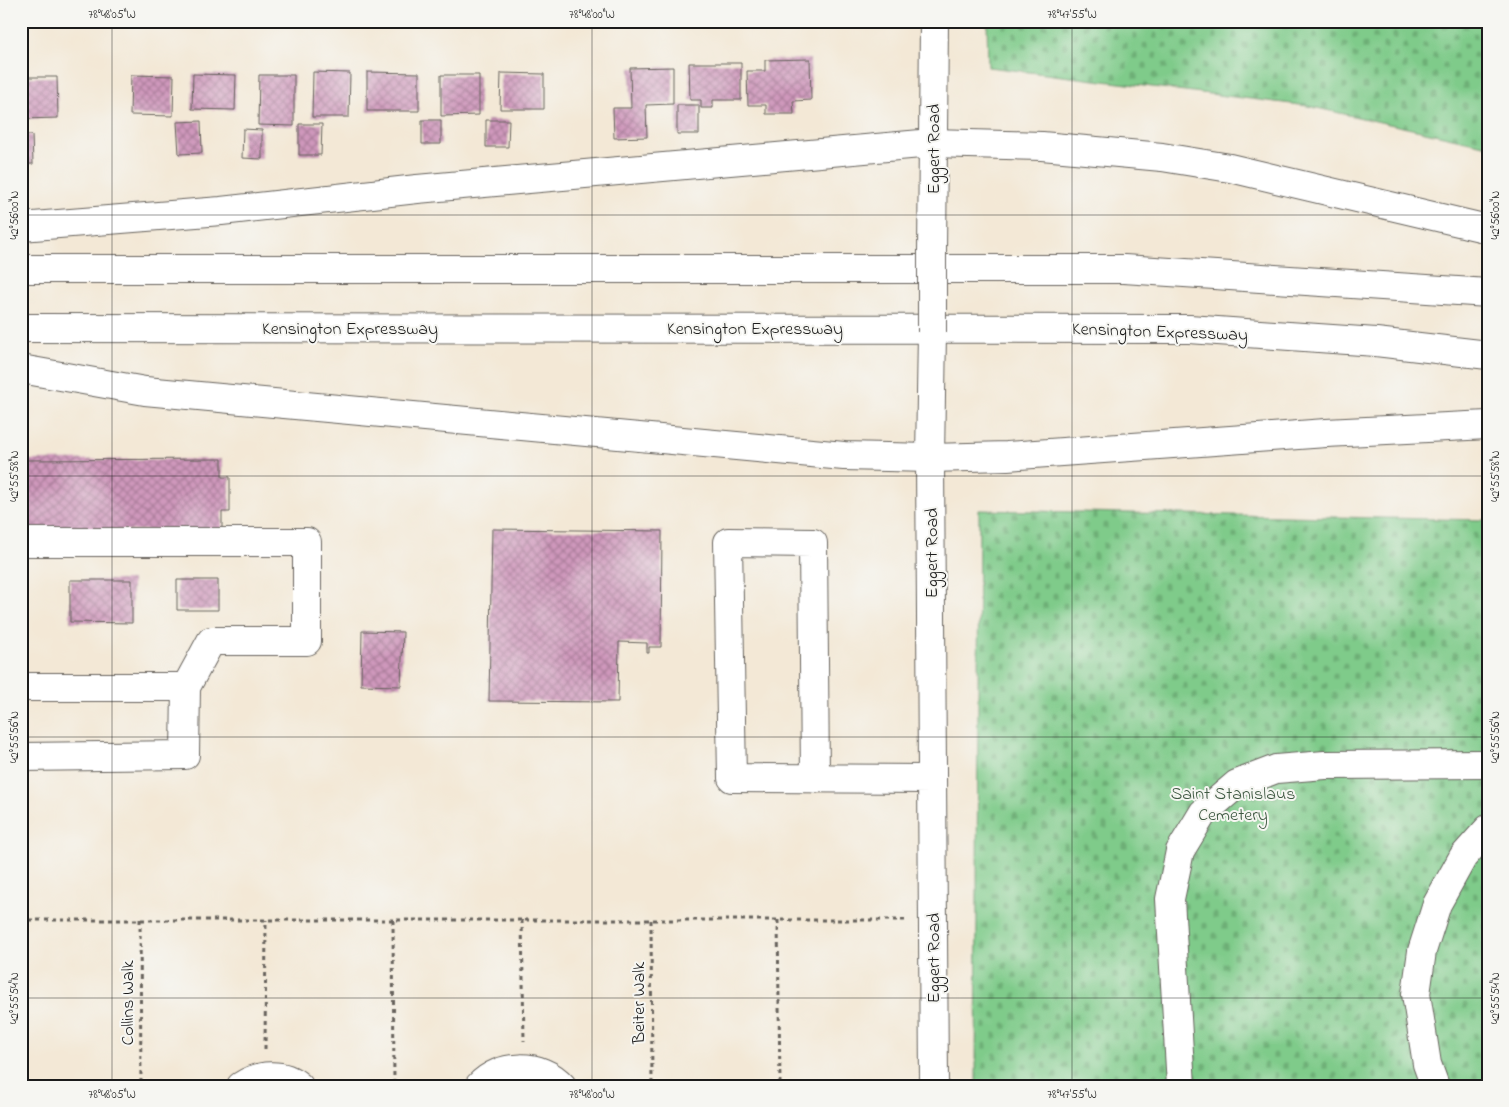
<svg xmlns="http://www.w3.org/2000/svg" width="1509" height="1107" font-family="'Indie Flower',sans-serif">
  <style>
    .cemetery { fill: url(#cemetery-stones); stroke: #4e7453 }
    .building { fill: url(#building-cross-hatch) }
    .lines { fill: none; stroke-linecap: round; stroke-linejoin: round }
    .minor-casing { stroke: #67635d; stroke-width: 30 }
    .highway-casing { stroke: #67635d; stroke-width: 30 }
    .path { stroke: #67635d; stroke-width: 3; stroke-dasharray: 4 4; stroke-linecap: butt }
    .minor { stroke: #fff; stroke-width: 28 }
    .highway { stroke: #fff; stroke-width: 28 }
    .minor-bridge-casing { stroke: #67635d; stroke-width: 30; stroke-linecap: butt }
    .minor-bridge { stroke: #fff; stroke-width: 28 }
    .ticks { fill: none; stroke: #1c1c1c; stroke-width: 1; stroke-opacity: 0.45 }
    .labels { text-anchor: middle; stroke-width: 4; stroke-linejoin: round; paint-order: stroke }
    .street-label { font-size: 18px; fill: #1c1c1c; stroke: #f6f6f2 }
    .park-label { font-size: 18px; fill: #3f5942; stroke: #f6f6f2 }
    .neatline { fill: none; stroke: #1c1c1c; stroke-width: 2 }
    .ticks-label { font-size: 12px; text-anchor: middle; fill: #1c1c1c }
  </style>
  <defs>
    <pattern id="cemetery-stones" width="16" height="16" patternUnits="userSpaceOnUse" patternTransform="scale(1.25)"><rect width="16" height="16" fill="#7fcb8a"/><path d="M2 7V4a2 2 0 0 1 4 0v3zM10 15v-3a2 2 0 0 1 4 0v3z" fill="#6dae76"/></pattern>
    <pattern id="building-cross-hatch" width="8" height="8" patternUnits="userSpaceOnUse" patternTransform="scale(1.25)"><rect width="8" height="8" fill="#cf98bc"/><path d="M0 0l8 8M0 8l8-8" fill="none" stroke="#a77b98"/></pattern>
  </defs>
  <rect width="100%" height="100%" fill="#f6f6f2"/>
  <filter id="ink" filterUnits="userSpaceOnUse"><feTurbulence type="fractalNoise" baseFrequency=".02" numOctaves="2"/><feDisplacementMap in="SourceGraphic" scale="10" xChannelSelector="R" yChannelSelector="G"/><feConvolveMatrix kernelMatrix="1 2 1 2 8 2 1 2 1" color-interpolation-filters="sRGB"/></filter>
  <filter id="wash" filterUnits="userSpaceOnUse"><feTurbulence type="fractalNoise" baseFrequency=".0096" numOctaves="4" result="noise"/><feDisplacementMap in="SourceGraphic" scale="20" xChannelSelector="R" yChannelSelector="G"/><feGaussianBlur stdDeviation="1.12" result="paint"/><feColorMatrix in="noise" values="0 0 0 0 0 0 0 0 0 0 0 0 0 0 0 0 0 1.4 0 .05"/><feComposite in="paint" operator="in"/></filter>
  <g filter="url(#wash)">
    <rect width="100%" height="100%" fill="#f3e8d6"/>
    <path class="cemetery" d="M987,21H1488V146L1308,106L988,67Z
      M979,510L1488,520V1086H976Z"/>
    <g id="blocks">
      <path class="building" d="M810,59L811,100L793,101L794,114H766V105H748L747,71H765V60Z
        M689,63H741V100H713V108H701V100H690Z
        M673,67V104L646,105L647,137L614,138L613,108H631L630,68Z
        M313,72L350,73L349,117H312Z
        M367,72L419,73V111H367Z
        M501,73L544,74V109H500Z
        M193,74L236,75L235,110L192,109Z
        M131,75L174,76L173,116L130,115Z
        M259,75H294V126L258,125Z
        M441,75H479V115L441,116Z
        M21,77H57L58,118L21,119Z
        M677,105H699V134H677Z
        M422,120H441V144H422Z
        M486,120H509L508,147H486Z
        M201,121L202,153L179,154L177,122Z
        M299,124H322L321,155H299Z
        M243,129L262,130V159L242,158Z
        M21,135H32L33,164H21Z
        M222,459V477H230V512H222V530L21,531V460Z
        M492,529L662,531L661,647H649V653H647V643L619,642L618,702L489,701Z
        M70,580H132V623L70,622Z
        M177,580H218V610H177Z
        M362,631L403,632L401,686L361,685Z"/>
    </g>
  </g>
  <g filter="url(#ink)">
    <use href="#blocks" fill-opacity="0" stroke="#67635d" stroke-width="1"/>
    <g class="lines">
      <defs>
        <path id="minor" d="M932,254L934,21
          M932,332L930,458L934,1086
          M21,542H307V641H211L186,687H21
          M21,757L185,755L186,687
          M815,779L813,543L728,542L732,778L932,779
          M241,1086C258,1074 283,1072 299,1086
          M479,1086C500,1063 541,1062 562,1086
          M1181,1086L1170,899L1180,851L1203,813L1237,784L1276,769L1325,765L1488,764
          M1435,1086L1427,1064L1416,994L1422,951L1437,904L1463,857L1488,829"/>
        <path id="highway" d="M21,227L221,211L417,189L932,143L1042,146L1162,157L1230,168L1488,229
          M21,269H1124L1488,293
          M21,328L1189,329L1376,342L1488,355
          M21,369L145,391L844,456L930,458L1007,456L1326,433L1488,425"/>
      </defs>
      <use href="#minor" class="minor-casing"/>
      <use href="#highway" class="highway-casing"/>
      <path class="path" d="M140,919L141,1086
        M21,920H906
        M393,920L394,1086
        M522,920L524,1041
        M651,920L652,1086
        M778,920L780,1086
        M265,1049L266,920"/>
      <use href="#minor" class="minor"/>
      <use href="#highway" class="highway"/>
      <defs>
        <path id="minor-bridge" d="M932,254V332"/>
      </defs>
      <use href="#minor-bridge" class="minor-bridge-casing"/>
      <use href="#minor-bridge" class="minor-bridge"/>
    </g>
  </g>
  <path class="ticks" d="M112,21V1086M592,21V1086M1072,21V1086M21,215H1488M21,476H1488M21,737H1488M21,998H1488"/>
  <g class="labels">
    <g class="street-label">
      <text transform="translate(933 149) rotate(-90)" y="6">Eggert Road</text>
      <text x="350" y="334">Kensington Expressway</text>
      <text x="755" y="334">Kensington Expressway</text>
      <text transform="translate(1160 331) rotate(2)" y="6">Kensington Expressway</text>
      <text transform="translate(931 553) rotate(-90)" y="6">Eggert Road</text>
      <text transform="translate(933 958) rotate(-90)" y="6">Eggert Road</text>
      <text transform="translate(127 1003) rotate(-90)" y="6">Collins Walk</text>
      <text transform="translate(638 1003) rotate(-90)" y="6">Beiter Walk</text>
    </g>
    <g class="park-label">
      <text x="1233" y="799">Saint Stanislaus<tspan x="1233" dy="21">Cemetery</tspan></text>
    </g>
  </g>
  <rect width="1509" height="1107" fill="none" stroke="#f6f6f2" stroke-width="55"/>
  <rect x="28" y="28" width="1454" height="1052" class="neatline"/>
  <g class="ticks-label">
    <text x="112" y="18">78°48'05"W</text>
    <text x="592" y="18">78°48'00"W</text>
    <text x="1072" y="18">78°47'55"W</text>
    <text transform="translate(14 215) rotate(-90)" y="4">42°56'00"N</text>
    <text transform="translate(1495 215) rotate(-90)" y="4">42°56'00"N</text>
    <text transform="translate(14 476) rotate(-90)" y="4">42°55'58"N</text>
    <text transform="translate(1495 476) rotate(-90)" y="4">42°55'58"N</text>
    <text transform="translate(14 737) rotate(-90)" y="4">42°55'56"N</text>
    <text transform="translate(1495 737) rotate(-90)" y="4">42°55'56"N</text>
    <text transform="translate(14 998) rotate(-90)" y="4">42°55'54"N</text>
    <text transform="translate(1495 998) rotate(-90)" y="4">42°55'54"N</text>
    <text x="112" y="1098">78°48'05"W</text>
    <text x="592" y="1098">78°48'00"W</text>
    <text x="1072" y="1098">78°47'55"W</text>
  </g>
</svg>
